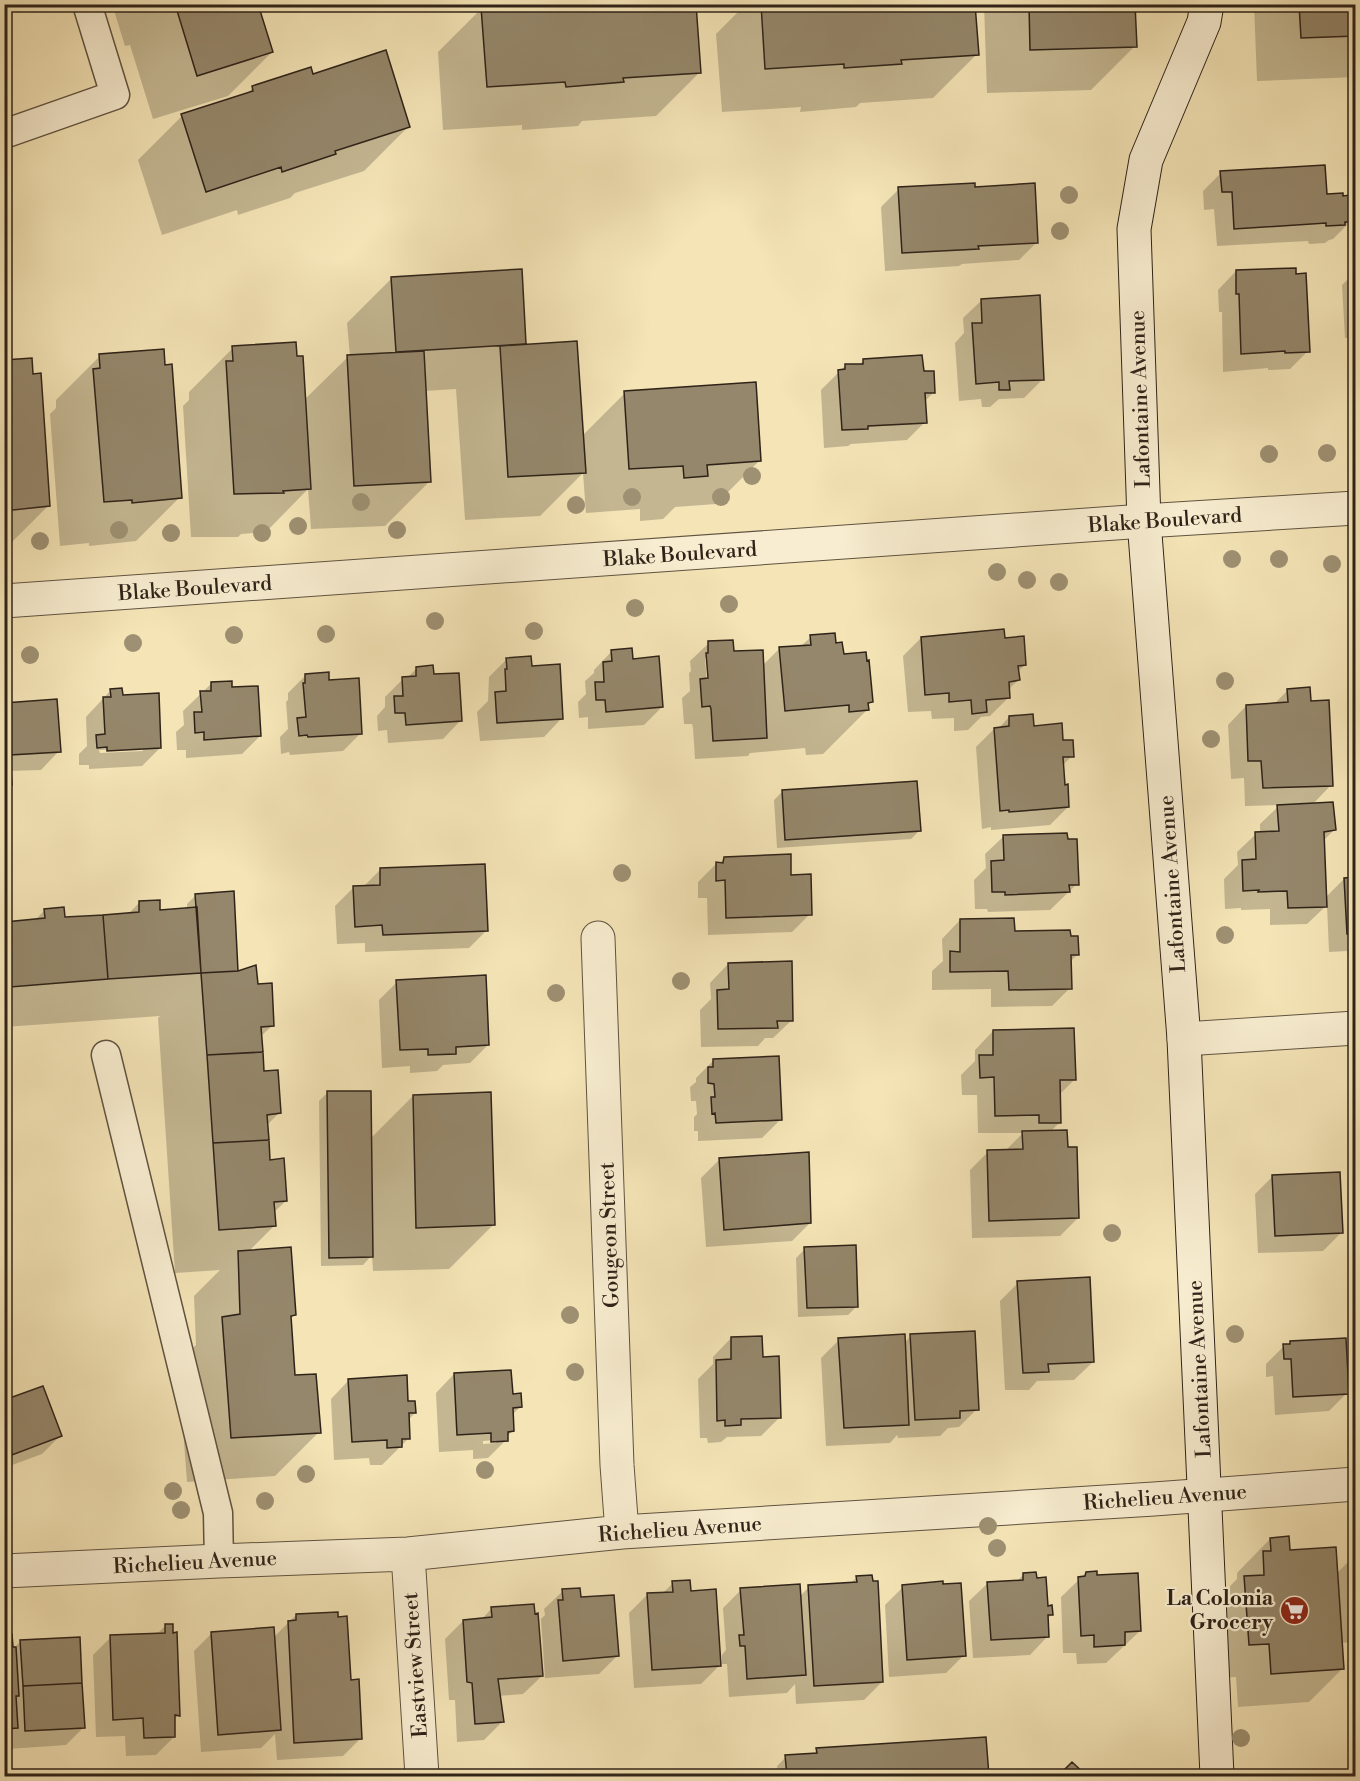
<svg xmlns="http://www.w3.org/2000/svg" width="1360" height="1781" font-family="'Libre Bodoni',serif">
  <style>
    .shadow { fill: #0003; fill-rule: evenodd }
    .building { fill: #95876b; stroke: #2f2319; stroke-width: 1.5 }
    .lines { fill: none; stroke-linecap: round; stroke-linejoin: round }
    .lane-casing { stroke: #605340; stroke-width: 31 }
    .street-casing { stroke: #605340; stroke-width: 35 }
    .secondary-casing { stroke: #2f2319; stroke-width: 35 }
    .lane { stroke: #f8edd0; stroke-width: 28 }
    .street { stroke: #f8edd0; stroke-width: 33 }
    .secondary { stroke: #f8edd0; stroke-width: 33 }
    .tree { fill: #9e9072 }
    .labels { text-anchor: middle; stroke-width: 4.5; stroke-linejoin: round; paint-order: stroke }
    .street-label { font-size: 21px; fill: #2f2319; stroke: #f8edd0 }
    .poi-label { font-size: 21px; font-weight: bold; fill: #2f2319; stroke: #f8edd0; text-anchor: end }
  </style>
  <rect width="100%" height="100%" fill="#f4e4b6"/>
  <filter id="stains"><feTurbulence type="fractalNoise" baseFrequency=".00333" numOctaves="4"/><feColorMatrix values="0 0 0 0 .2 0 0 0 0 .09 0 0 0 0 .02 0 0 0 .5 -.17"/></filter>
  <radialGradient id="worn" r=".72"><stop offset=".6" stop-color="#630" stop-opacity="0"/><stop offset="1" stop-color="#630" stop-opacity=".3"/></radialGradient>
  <path class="shadow" d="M112,4H257L272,52L228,96L153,119L130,45L125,46Z
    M746,4H974L977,54L933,98L860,103L856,107L800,112L801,107L722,112L716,34Z
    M984,4H1134L1135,46L1091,90L987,93Z
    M1254,4H1356V77L1257,81Z
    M482,8L700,72L656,116L582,121L578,126L522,130V125L443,130L438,52Z
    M312,76L408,127L364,171L295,193L290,198L238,215L237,210L162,235L138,160L182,116L245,95L253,88Z
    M1221,173L1347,201L1351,221L1333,239L1329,240L1325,243L1309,244L1308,241L1217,246L1214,209L1204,210L1203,191Z
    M899,189H974L1037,242L1019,260L962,264L959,266L885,271L881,207Z
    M520,271L525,345L582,436L625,393L760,460L716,504L675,507L663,519L640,521V509L586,513L583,473L540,516L465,520L456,389L424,391L429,482L385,526L311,529L308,489L266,532L241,534L238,537H191L183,406L189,400V392L233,348L304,400L348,357L350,356L347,323L391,279Z
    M1236,271L1308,351L1290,369L1268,370V368L1223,372L1222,312H1219L1218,290Z
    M1351,276H1356V338H1345L1342,285Z
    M982,300L1042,380L1024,398L999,399L990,407H982L981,399L959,401L955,343L964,333L963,318Z
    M100,356L180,497L136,541L89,546V543L60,546L50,414L56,408V400Z
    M864,360L922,373L934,392L924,402L925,422L907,440L851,444L848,446L824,448L821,390L845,366L859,365Z
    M4,361L49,505L5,549Z
    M811,637L835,644L871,702L867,706V710L823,754L806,755L805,748L750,753L748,756L695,759L693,728L692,724H684L682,698L690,691L689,673L691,671L690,661L709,643L762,666L780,648L800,647ZM705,658H708L710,686H707Z
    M921,638L1003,640L1025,665L1017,672L1018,680L1008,690V698L990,716L981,717L968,730L954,731V718L932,719L931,711L908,712L903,656Z
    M612,651L631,660L662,707L644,725L588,729V717L579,718L578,702L586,694L585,681L594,673V670Z
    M1356,657V693H1354L1351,662Z
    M507,659L531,668L562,718L544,737L480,741L477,712L488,701L489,677Z
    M416,669L433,676L461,720L443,739L388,743L387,730L378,731L377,716L385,707V697L403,679L407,678Z
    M306,675L328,682L361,733L343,751L290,755L289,752L281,754L280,737L288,729L286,702L288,700V693Z
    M212,683L231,689L260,736L242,754L186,758V750H177L176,732L184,725L183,711Z
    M111,690L121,696L160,748L142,766L89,769V765H79V754L87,746L86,717ZM143,748V751L100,753L99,750Z
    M1288,690L1309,702L1331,785L1312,805L1334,830L1323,841L1325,898L1344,879H1356V961H1348L1347,951L1329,952L1327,905L1307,924L1270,925V909L1241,910V908L1225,909L1224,879L1238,865L1237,852L1256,834L1260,833V824L1280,805L1245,806L1244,778L1231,779L1228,725L1246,706L1274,704Z
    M4,704L59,751L41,770L10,771L11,784L4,790Z
    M1009,717L1061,742L1072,756L1062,766L1068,807L1050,825L991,830V827L982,829L976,747L994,729H998Z
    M783,791L920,830L911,839L777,848L774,800Z
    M1004,836L1077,884L1050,910L988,912L987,909H975L974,880L986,868L985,854Z
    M724,858L790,876L810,914L792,932L708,935L707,898H698V882L716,864H719Z
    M380,870L487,930L469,948L365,952V943L337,944L335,906L353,888L363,887Z
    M196,895L236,970L256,986L273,1025L260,1037L263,1073L279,1113L266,1126L269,1161L286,1201L273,1213L274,1226L249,1251L294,1315L289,1320L293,1376L319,1432L275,1476L187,1482L178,1362L196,1345L194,1296L220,1270L175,1273L158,1018L160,1016L4,1027V924L34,921L45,910L64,918L128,914L139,903L159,912L187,910V904Z
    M960,920L1013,933L1077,955L1070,962V988L1052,1006L991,1007V989L932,990V971L943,961L942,939Z
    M728,964L792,1020L773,1038H765L758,1046L701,1047L700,1010L711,999L710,983Z
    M397,982L488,1045L470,1063L443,1065L437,1071L410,1073V1066L382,1068L379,1000Z
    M993,1031L1074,1080L1059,1095L1060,1122L1050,1132L1078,1218L1060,1236L972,1238L970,1170L988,1152L1005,1151L1023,1133H978L977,1095H962L961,1075L975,1061V1050Z
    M714,1060L780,1120L762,1138L698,1141V1131H694V1117L697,1114L696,1101H691L690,1087L696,1082V1078Z
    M328,1092L370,1139L413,1096L493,1225L449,1269L373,1271L372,1255L363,1265L321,1266L319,1101Z
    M719,1160L810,1223L792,1241L706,1247L701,1178Z
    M1273,1176L1341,1233L1323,1251L1258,1253L1255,1194Z
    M805,1249L857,1306L848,1315L798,1317L796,1258Z
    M1356,1257V1311H1352L1349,1263Z
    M1018,1283L1093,1362L1074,1380L1037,1381L1029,1390H1005L1000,1301Z
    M911,1336L977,1409L959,1427L948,1428L940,1436L898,1438L897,1435L890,1443L826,1446L821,1358L839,1340L904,1343Z
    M731,1338L761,1359L779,1418L761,1436L727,1437L721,1442L708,1443L707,1438H700L698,1379L713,1364V1357Z
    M1291,1343L1347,1393L1329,1411L1275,1415L1273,1376L1266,1377V1364L1284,1346L1288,1345Z
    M454,1374L511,1395L520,1407L512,1415L513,1431L506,1437V1440L488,1458L473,1459V1450L439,1452L436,1393ZM496,1440V1443L483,1444V1441Z
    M349,1380L407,1403L415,1413L408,1420L409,1438L382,1465H370L369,1458L334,1460L331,1399Z
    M4,1402L60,1436L42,1454L4,1468Z
    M1270,1539L1288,1551L1336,1574L1353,1557H1356V1642L1341,1643L1343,1668L1309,1702L1238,1707L1236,1677L1216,1678L1211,1611L1230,1592V1586L1237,1579V1573Z
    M1086,1573L1096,1577L1140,1631L1106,1663L1077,1664L1076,1653H1063L1061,1597Z
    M1024,1574L1052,1614L1047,1619L1048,1636L1030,1655L973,1658L969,1601L988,1583L1016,1582Z
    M857,1577L882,1682L864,1700L796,1704L795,1684L787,1693L729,1697L727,1664H722V1655L726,1650L723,1608L741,1590L800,1596L809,1587L850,1584Z
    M673,1583L719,1666L701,1684L634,1688L629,1613L647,1595L662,1594Z
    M903,1587L964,1655L946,1673L889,1677L885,1605Z
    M563,1591L617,1656L599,1674L545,1678L541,1619L545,1615L544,1609Z
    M492,1608L542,1676L523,1694L499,1696L502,1722L484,1740L457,1742L455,1700H449L445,1639L463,1621L481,1620Z
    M296,1615L349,1682L361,1738L343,1756L277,1760L275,1734L261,1748L201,1752L194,1651L212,1633L273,1638Z
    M165,1626L179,1715L173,1720L174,1737L156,1755L126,1756L125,1736L96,1737L93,1655L111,1637L156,1635Z
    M4,1636L12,1650L20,1642L84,1727L66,1745L8,1749L7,1736L4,1739Z
    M985,1739L987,1776H778L777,1766L786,1757L812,1755L817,1750Z"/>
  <path class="building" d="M175,4H258L273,52L197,76Z
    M515,4H696L701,73L623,78L624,82L566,87L565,82L487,87L481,7Z
    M761,4H975L979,55L901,60L902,64L844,68V64L765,69Z
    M1029,4H1135L1137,47L1030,50Z
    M1299,4H1356V36L1301,38Z
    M386,50L410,127L335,151L336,154L282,172L281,167L206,192L181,114L253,91L252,86L311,67L313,74Z
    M1325,165L1327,194L1343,193V196L1350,195L1349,208H1352L1353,222H1345V225L1326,226V223L1234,229L1232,192H1222L1220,171Z
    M975,183V187L1035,183L1038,243L978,246L979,249L902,253L898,187Z
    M1296,268V274L1306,273L1310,352L1285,353V351L1241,354L1239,294H1236V270Z
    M522,269L526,344L396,352L391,277Z
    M1356,274V330H1354L1351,275Z
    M1040,295L1044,380L1009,381L1010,390H999V382L976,384L972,323H982L981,299Z
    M577,341L586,473L508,477L500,346Z
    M296,342L297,356H303L311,489L283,491L284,493L234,494L226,361H233L232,346Z
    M164,349L165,365L172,364L182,498L132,503V500L104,502L93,369L100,368L99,354Z
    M424,351L431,482L354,486L347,355Z
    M922,355L924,371H934L935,393H925L927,423L868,426V429L842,430L838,370L845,369V364H863V359Z
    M32,358L33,374L41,373L50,506L4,511V360Z
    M756,382L761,461L707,465L708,476L684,478L683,466L629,469L624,391Z
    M1004,629L1005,638L1024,636L1026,665L1018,666L1020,680L1009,682L1010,698L986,700L987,712L972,714L971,700L949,702V693L925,695L921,637Z
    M835,633L836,643L842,642L844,654L866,652L867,661L869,660L873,702L868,703L869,710L849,712V705L785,711L779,647L811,645L810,635Z
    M733,640L734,651L763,650L767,738L713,741L711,709L710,706L702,707L700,679L708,678L706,653H708V641Z
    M632,648L633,659L659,656L663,707L606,712L605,700H596L595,682H604L603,662L612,661L611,650Z
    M531,656L532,666L560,664L563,719L497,723L495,692L506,691L505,669H507L506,658Z
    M433,665L434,674L459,673L462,721L406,725L405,713H395L394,696H403L402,677L416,676V667Z
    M329,672V680L359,678L362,734L308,737L307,735L299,736L297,718L306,717L303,683H305V674Z
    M232,681V687L258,686L261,736L204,740V732L195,733L194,712H202L200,691H211V682Z
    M1310,687L1311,701L1329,700L1333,786L1263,788L1261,761H1248L1246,705L1288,702L1287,689Z
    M122,688L123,695L159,693L161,748L107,751V747L97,748L96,735L105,734L103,697H111L110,689Z
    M57,699L61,752L10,755L12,785H4V703Z
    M1033,714L1034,726L1062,723L1063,740H1073L1074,757H1063L1065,785L1068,784L1069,807L1009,812V810L1000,811L994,728L1009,726V716Z
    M917,781L921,831L785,840L782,790Z
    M1333,802L1336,830L1324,832L1327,907L1288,908L1287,891L1258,892L1259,890L1243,891L1242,860L1256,859L1255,832L1279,831L1277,805Z
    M1067,833L1068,839H1077L1079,885H1069L1070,892L1005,895V892H992L991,861L1004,860L1003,835Z
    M791,854V875L811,874L812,915L726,918L725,880L716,881V862L723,863L724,857Z
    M485,864L488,931L383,935L382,925L355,927L353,886L380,885V868Z
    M1356,877V934H1347L1344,878Z
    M234,891L238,971L201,973L195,894Z
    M160,900V910L197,907L201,973L108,979L103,915L139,912V901Z
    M64,907L65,917L103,915L108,979L10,987L5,922L45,918L44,909Z
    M1014,918L1015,931L1070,930L1071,936H1078L1079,955H1071L1072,989L1009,990L1008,971L950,972V951L960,952V919Z
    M792,961L793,1021H777L778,1028L718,1029L717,990L729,989L728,963Z
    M256,965L258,984L272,983L274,1026L261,1027L263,1052L207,1055L201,973L238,971Z
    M486,975L489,1045L456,1047V1054L428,1055V1049L400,1050L396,980Z
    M1074,1028L1076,1080H1060L1061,1123H1039V1115L995,1116L994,1077L980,1078L979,1055H993V1030Z
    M263,1052L264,1071L278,1070L281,1113L267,1115L269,1140L213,1143L207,1055Z
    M779,1056L782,1120L716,1123L715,1113L712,1114L711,1097H715L714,1084L708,1083V1067H713V1059Z
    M327,1091H371L373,1257L329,1258Z
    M491,1092L495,1225L416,1228L413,1095Z
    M1067,1130L1068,1147H1077L1079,1218L989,1221L987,1150L1023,1149L1022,1131Z
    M269,1140L270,1160L284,1158L287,1201L274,1202L276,1226L219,1230L213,1143Z
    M809,1152L811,1223L724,1230L719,1158Z
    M1340,1172L1343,1233L1275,1236L1272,1175Z
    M856,1245L858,1307L807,1308L804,1247Z
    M291,1247L296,1315L291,1316L295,1375L316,1374L321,1433L231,1438L222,1317L240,1314L238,1251Z
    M1090,1277L1094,1362L1048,1364L1049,1372L1023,1373L1017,1281Z
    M975,1331L979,1410L960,1411V1418L915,1420L910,1334Z
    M905,1334L909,1425L844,1428L838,1338Z
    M762,1336L763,1357L779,1356L781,1418L741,1419V1425L725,1426V1420L717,1421L716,1360L731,1359V1337Z
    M1346,1338L1349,1394L1293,1397L1291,1359H1284L1283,1344H1290V1341Z
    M511,1370L513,1394L521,1393L522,1407L513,1408L514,1431L508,1432V1441L491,1442V1433L457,1435L454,1373Z
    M407,1375L408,1401H415L416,1413H409L410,1439H402V1447L387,1448V1440L352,1442L348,1379Z
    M43,1386L62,1436L4,1458V1400Z
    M1289,1536L1290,1550L1336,1547L1344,1669L1271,1674L1269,1644L1249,1645L1244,1576L1264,1575L1263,1551H1271L1270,1538Z
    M1353,1555H1356V1599Z
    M1097,1571V1575L1138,1573L1141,1631L1125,1632V1645L1094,1647V1635L1081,1636L1078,1577L1085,1576L1086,1572Z
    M1036,1572L1037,1578L1046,1577L1048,1606L1052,1605L1053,1615H1048L1049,1637L991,1640L987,1582L1023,1580V1573Z
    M872,1575L873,1581H878L883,1682L814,1686L808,1585L857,1582L856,1576Z
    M690,1580L691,1591L716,1589L721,1666L652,1670L647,1593L673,1592L672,1581Z
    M943,1581V1584L961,1583L966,1656L907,1660L902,1585Z
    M800,1584L806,1675L747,1679L745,1646H740L739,1635H744L740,1588Z
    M580,1588L581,1597L614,1595L619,1656L563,1661L558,1600H563L562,1589Z
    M534,1604L535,1614L538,1613L543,1676L498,1679L504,1722L475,1724L472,1683L467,1682L463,1620L492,1617L491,1607Z
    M338,1612V1617L347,1616L351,1680L359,1679L362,1739L294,1743L288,1621L296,1620V1614Z
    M165,1624H173V1633L177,1632L180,1716L175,1715V1737L144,1738L143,1718L113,1720L110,1635L165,1633Z
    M274,1627L281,1730L218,1735L211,1632Z
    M4,1634H12L13,1647H16L19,1696H16L18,1728L4,1729Z
    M80,1637L82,1683L23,1686L20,1640Z
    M82,1683L85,1728L25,1731L23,1686Z
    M986,1737L989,1776H787L785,1755L817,1753L816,1748Z
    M1072,1762L1087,1776H1058Z"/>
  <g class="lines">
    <defs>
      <path id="lane" d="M4,134L115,95L87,4
        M106,1055L218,1513L219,1561"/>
      <path id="street" d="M4,601L1144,521L1356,508
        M598,938L617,1465L622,1532
        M1184,1039L1356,1028
        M408,1554L422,1776
        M4,1571L219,1561L408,1554L622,1532L1154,1499L1356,1484"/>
      <path id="secondary" d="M1207,4L1204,22L1146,160L1134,229L1144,521L1184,1039L1217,1776"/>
    </defs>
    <use href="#lane" class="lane-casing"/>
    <use href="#street" class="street-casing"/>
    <use href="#secondary" class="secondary-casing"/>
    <use href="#lane" class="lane"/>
    <use href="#street" class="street"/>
    <use href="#secondary" class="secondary"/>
  </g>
  <g class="tree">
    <circle cx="1069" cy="195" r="9"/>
    <circle cx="1060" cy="231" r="9"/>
    <circle cx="1327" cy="453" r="9"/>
    <circle cx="1269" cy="454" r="9"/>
    <circle cx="752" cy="476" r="9"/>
    <circle cx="632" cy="497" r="9"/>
    <circle cx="721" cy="497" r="9"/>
    <circle cx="361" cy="502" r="9"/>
    <circle cx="576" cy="505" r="9"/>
    <circle cx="298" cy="526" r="9"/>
    <circle cx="119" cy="530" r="9"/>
    <circle cx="397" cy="530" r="9"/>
    <circle cx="171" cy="533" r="9"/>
    <circle cx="262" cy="533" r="9"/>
    <circle cx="40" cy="541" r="9"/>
    <circle cx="1232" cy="559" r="9"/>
    <circle cx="1279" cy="559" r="9"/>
    <circle cx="1332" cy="564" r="9"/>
    <circle cx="997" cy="572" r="9"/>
    <circle cx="1027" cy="580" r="9"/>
    <circle cx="1059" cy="582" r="9"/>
    <circle cx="729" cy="604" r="9"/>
    <circle cx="635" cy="608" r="9"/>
    <circle cx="435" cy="621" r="9"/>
    <circle cx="534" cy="631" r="9"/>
    <circle cx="326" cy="634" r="9"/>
    <circle cx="234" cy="635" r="9"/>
    <circle cx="133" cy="643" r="9"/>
    <circle cx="30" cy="655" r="9"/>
    <circle cx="1225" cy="681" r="9"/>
    <circle cx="1211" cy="739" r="9"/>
    <circle cx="622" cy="873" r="9"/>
    <circle cx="1225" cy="935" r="9"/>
    <circle cx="681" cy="981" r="9"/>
    <circle cx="556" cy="993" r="9"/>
    <circle cx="1112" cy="1233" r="9"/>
    <circle cx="570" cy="1315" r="9"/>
    <circle cx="1235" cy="1334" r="9"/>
    <circle cx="575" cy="1372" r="9"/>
    <circle cx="485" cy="1470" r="9"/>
    <circle cx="306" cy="1474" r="9"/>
    <circle cx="173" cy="1491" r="9"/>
    <circle cx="265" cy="1501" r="9"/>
    <circle cx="181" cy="1510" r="9"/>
    <circle cx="988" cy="1526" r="9"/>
    <circle cx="997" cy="1548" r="9"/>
    <circle cx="1241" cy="1738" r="9"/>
  </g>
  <defs>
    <symbol id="supermarket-disc" viewBox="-11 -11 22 22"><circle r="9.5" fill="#8f2418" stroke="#f8edd0"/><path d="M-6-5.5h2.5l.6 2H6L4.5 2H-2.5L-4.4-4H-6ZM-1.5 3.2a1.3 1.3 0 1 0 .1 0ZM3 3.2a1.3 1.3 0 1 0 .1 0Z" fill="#fff"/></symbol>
  </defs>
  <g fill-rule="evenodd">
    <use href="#supermarket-disc" x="1278" y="1594" width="33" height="33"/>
  </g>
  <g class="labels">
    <g class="street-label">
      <text transform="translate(1140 399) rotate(-92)" y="7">Lafontaine Avenue</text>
      <text transform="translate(1165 520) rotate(-4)" y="7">Blake Boulevard</text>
      <text transform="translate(680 554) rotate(-4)" y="7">Blake Boulevard</text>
      <text transform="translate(195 588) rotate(-4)" y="7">Blake Boulevard</text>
      <text transform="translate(1172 884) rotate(-94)" y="7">Lafontaine Avenue</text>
      <text transform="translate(609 1235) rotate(-92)" y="7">Gougeon Street</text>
      <text transform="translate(1199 1369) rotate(-93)" y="7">Lafontaine Avenue</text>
      <text transform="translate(1165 1497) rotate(-4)" y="7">Richelieu Avenue</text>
      <text transform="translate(680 1529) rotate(-4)" y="7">Richelieu Avenue</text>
      <text transform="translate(195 1562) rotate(-3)" y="7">Richelieu Avenue</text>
      <text transform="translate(415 1665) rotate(-94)" y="7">Eastview Street</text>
    </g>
    <g class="poi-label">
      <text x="1273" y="1605">La Colonia<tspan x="1273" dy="24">Grocery</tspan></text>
    </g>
  </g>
  <rect width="1360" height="1781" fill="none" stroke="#f4e4b6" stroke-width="24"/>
  <rect x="6" y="6" width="1348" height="1769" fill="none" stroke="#2f2319" stroke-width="3"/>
  <rect x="12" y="12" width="1336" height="1757" fill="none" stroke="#2f2319" stroke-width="1.5"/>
  <rect width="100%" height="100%" filter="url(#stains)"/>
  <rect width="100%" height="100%" fill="url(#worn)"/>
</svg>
